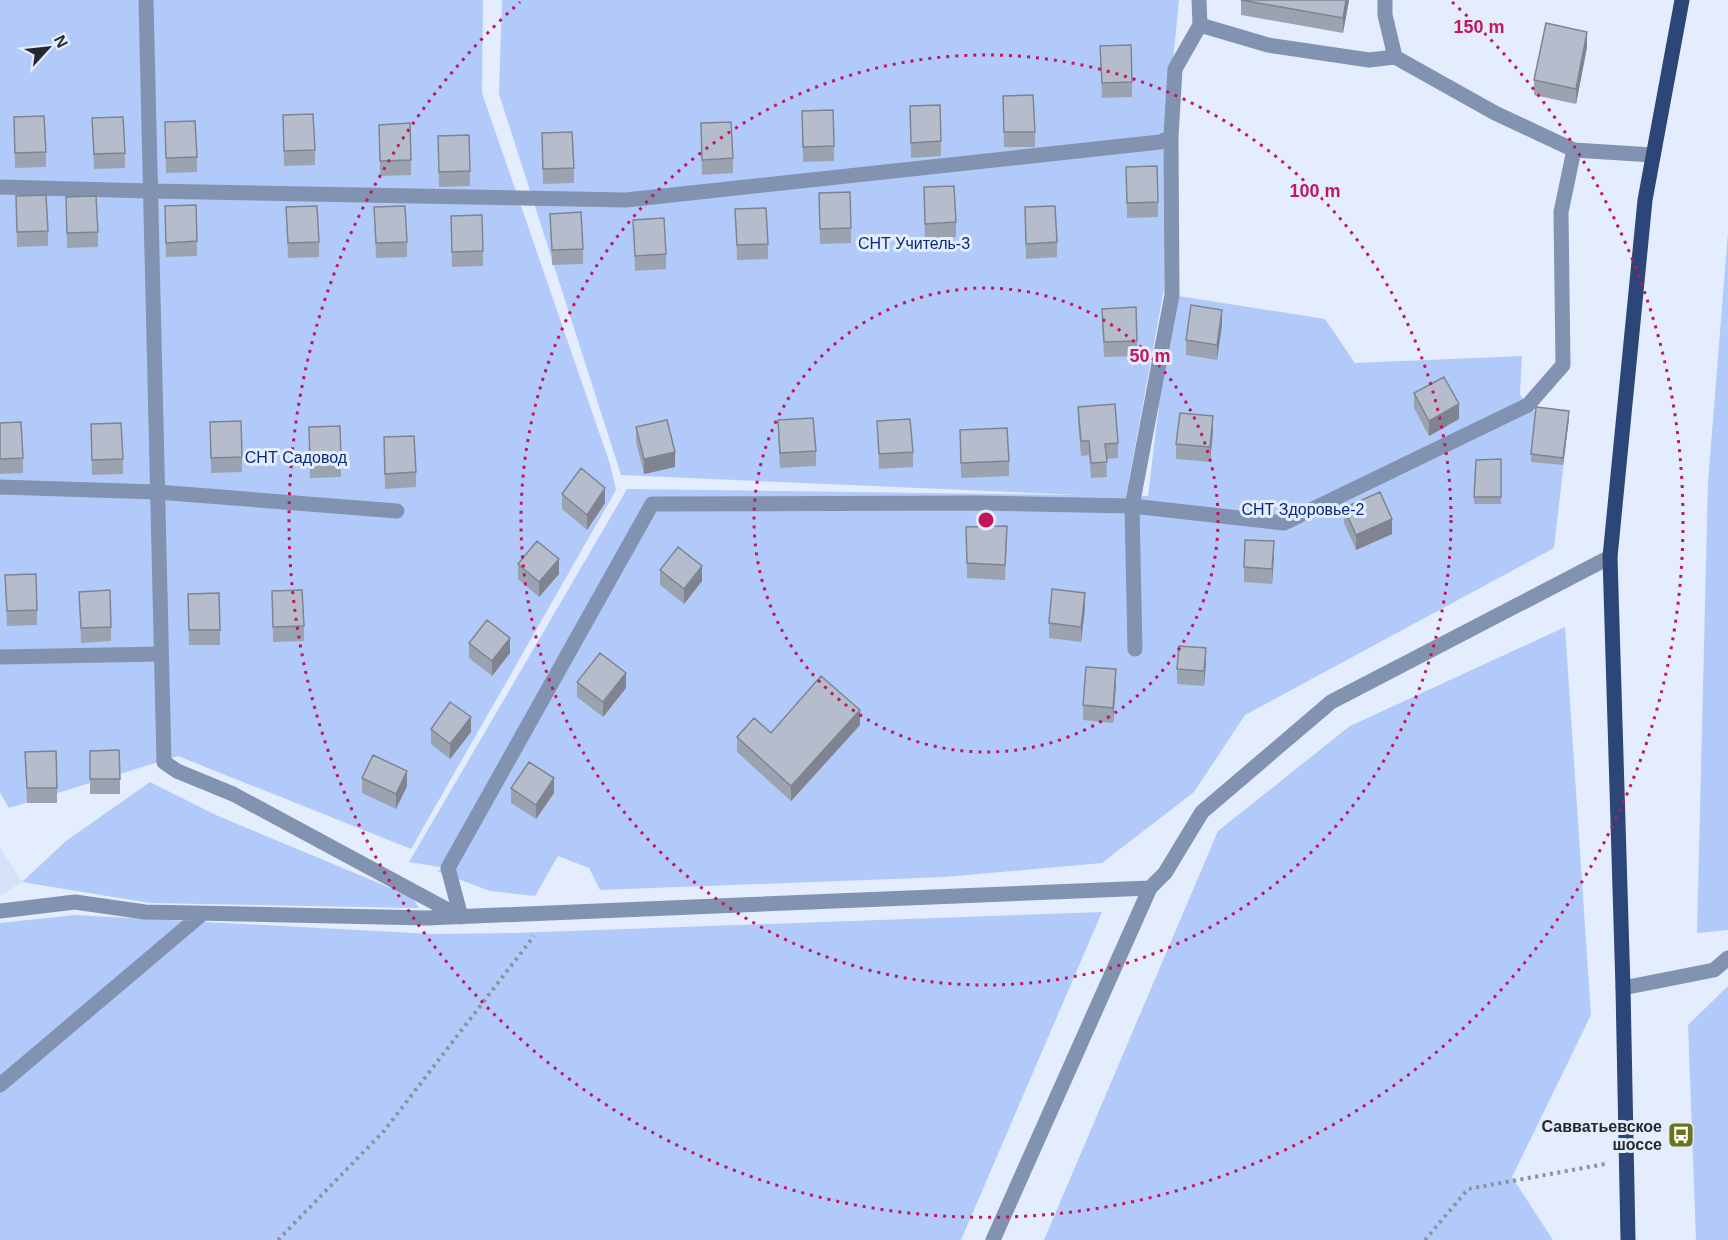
<svg xmlns="http://www.w3.org/2000/svg" width="1728" height="1240" font-family="Arial,sans-serif">
  <style>
    .built { fill: #d5e1f8 }
    .green { fill: #b2caf9 }
    .lines { fill: none; stroke-linecap: round; stroke-linejoin: round }
    .path { stroke: #8c939e; stroke-width: 4; stroke-dasharray: 3 4.5; stroke-linecap: butt }
    .lane { stroke: #8292b1; stroke-width: 15 }
    .street { stroke: #8292b1; stroke-width: 15 }
    .primary { stroke: #2d467a; stroke-width: 15 }
    .wall { fill: #9ca3b0 }
    .shaded-wall { fill: #7f8490 }
    .building { fill: #b5bdcd; stroke: #7f8490; stroke-width: 1.5 }
    .ring { fill: none; stroke: #c2185b; stroke-width: 3; stroke-dasharray: 3 6 }
    .labels { text-anchor: middle; stroke-width: 6; stroke-linejoin: round; paint-order: stroke }
    .park-label { font-size: 16px; fill: #092979; stroke: #e4edfd }
    .poi-label { font-size: 16px; font-weight: bold; fill: #25282e; stroke: #e4edfd; text-anchor: end }
    .centre { fill: #c2185b; stroke: #e4edfd; stroke-width: 3 }
    .ring-label { font-size: 18px; text-anchor: middle; font-weight: bold; fill: #c2185b; stroke: #e4edfd; stroke-width: 6; stroke-linejoin: round; paint-order: stroke }
  </style>
  <rect width="100%" height="100%" fill="#e4edfd"/>
  <path class="built" d="M0,847L22,882L0,896Z"/>
  <path class="green" d="M0,0H483L482,93L610,464L616,490L411,849L178,756L9,808L0,793Z
    M502,0H1179L1167,123L1164,289L1126,496H1148L1172,295L1325,319L1355,363L1522,356L1520,395L1537,415L1569,418L1554,548L1245,715L1194,792L1102,863L945,877L600,890L589,868L558,856L535,896L490,891L437,871L446,868L409,862L627,489L1080,495L621,475L499,94Z
    M1728,232V930L1697,933L1708,482Z
    M1565,627L1591,1015L1512,1177L1553,1240H1044L1218,831L1350,726Z
    M150,782L218,816L412,897L419,908L150,903L22,882L66,841Z
    M1102,912L961,1240H0V923L75,915L432,934L514,933Z
    M1728,986V1240H1696L1688,1025Z"/>
  <g class="lines">
    <path class="path" d="M278,1240L384,1131L534,936
      M1425,1240L1468,1189L1605,1164"/>
    <path class="lane" d="M0,187L150,191
      M0,487L157,492L397,511
      M1132,506L1135,649
      M0,657L161,654
      M1623,988L1714,970L1728,958"/>
    <path class="street" d="M146,0L164,762L177,771L233,794L461,917
      M1199,0L1200,25L1268,45L1369,60L1395,57L1495,113L1574,150L1653,155
      M1385,0V15L1395,57
      M150,191L626,200L1160,142L1171,137L1175,69L1200,25
      M1132,506L1172,295L1171,137
      M0,911L75,902L145,912L427,918L1150,888
      M461,917L448,868L652,504L979,503L1132,506L1284,523L1528,405L1563,365L1561,212L1574,150
      M0,1085L202,914
      M993,1240L1150,888L1165,873L1202,812L1331,702L1610,557"/>
    <path class="primary" d="M1628,1240L1623,988L1610,557L1645,200L1682,0"/>
  </g>
  <path class="wall" d="M1241,0H1349L1343,33L1241,15Z
    M1100,46L1132,82V97L1102,98Z
    M1587,47L1576,104L1534,95V80Z
    M1003,96L1035,132V147H1004Z
    M910,106L941,141V156L911,158Z
    M802,111L834,146V161L803,162Z
    M283,115L315,150V165L284,166Z
    M14,117L46,152V167L15,168Z
    M92,118L125,153V168L94,169Z
    M165,122L197,157V172L166,173Z
    M701,123L733,158V173L702,175Z
    M379,125L411,160V175L380,176Z
    M542,133L574,168V183L543,184Z
    M438,136L470,171V186L439,187Z
    M1126,167L1158,202V217L1127,218Z
    M924,187L956,222V237L925,239Z
    M819,193L851,228V243L820,244Z
    M16,196L48,231V246L17,247Z
    M66,197L98,232V247L67,248Z
    M165,206L197,241V256L166,257Z
    M286,207L319,242V257L288,258Z
    M374,207L407,242V257L376,258Z
    M1025,207L1057,242V257L1026,259Z
    M735,209L768,244V259L737,260Z
    M550,214L583,249V264L552,265Z
    M451,216L483,251V266L452,267Z
    M633,220L666,254V269L635,271Z
    M1102,309L1137,341V356L1104,357Z
    M1222,325L1217,360L1186,355V340Z
    M1414,393L1459,419L1429,436L1414,408Z
    M1078,407L1118,443V458L1106,459L1107,477L1091,478L1089,455L1081,456L1078,422Z
    M1569,418L1563,465L1531,462V454Z
    M778,420L816,451V466L780,468L778,435Z
    M877,421L913,452V467L879,469Z
    M210,422L242,457V472L211,473Z
    M0,423L23,458V473L0,474Z
    M91,424L123,459V474L92,475Z
    M309,427L341,462V477L310,478Z
    M636,427L675,467L644,474L636,442Z
    M960,430L1009,461V476L961,478Z
    M1213,431L1210,462L1176,459V444Z
    M384,437L416,472V487L385,489Z
    M1501,459V504H1474V497Z
    M562,494L605,503L587,530L562,509Z
    M1344,508L1392,534L1356,550L1344,523Z
    M966,527L1007,541L1005,580L967,578Z
    M1274,556L1272,584L1244,582V567Z
    M518,564L559,574L539,597L518,579Z
    M660,570L702,581L684,604L660,585Z
    M5,575L37,610V625L7,626Z
    M272,591L304,626V641L273,642Z
    M79,592L111,627V641L81,643Z
    M188,594L220,630V645H189Z
    M1085,608L1081,642L1049,638V623Z
    M469,643L510,653L492,676L469,658Z
    M1206,663L1204,686L1177,684V669Z
    M577,682L626,688L603,717L577,697Z
    M1116,684L1113,723L1083,720V705Z
    M860,725L791,801L737,752V737L771,733Z
    M431,729L471,732L450,759L431,744Z
    M90,751L120,779V794H90Z
    M25,752L57,788V803H27Z
    M362,778L407,786L396,809L362,793Z
    M511,788L554,793L536,819L511,803Z"/>
  <path class="shaded-wall" d="M1346,0H1349L1343,33V18Z
    M1587,32V47L1576,104V89Z
    M1222,310V325L1217,360V345Z
    M1459,404V419L1429,436V421Z
    M1569,411V418L1563,465V458Z
    M1213,416V431L1210,462V447Z
    M675,452V467L644,474V459Z
    M605,488V503L587,530V515Z
    M1392,519V534L1356,550V535Z
    M1274,541V556L1272,584V569Z
    M559,559V574L539,597V582Z
    M702,566V581L684,604V589Z
    M1085,593V608L1081,642V627Z
    M510,638V653L492,676V661Z
    M1206,648V663L1204,686V671Z
    M1116,669V684L1113,723V708Z
    M626,673V688L603,717V702Z
    M860,710V725L791,801V786Z
    M471,717V732L450,759V744Z
    M407,771V786L396,809V794Z
    M554,778V793L536,819V805Z"/>
  <path class="building" d="M1241,0H1346L1343,18Z
    M1546,23L1587,32L1576,89L1534,80Z
    M1131,45L1132,82L1102,83L1100,46Z
    M1033,95L1035,132H1004L1003,96Z
    M940,105L941,141L911,143L910,106Z
    M833,110L834,146L803,147L802,111Z
    M313,114L315,150L284,151L283,115Z
    M44,116L46,152L15,153L14,117Z
    M123,117L125,153L94,154L92,118Z
    M195,121L197,157L166,158L165,122Z
    M731,122L733,158L702,160L701,123Z
    M410,123L411,160L380,161L379,125Z
    M572,132L574,168L543,169L542,133Z
    M469,135L470,171L439,172L438,136Z
    M1157,166L1158,202L1127,203L1126,167Z
    M954,186L956,222L925,224L924,187Z
    M850,192L851,228L820,229L819,193Z
    M46,195L48,231L17,232L16,196Z
    M96,196L98,232L67,233L66,197Z
    M196,205L197,241L166,243L165,206Z
    M317,206L319,242L288,243L286,207Z
    M405,206L407,242L376,243L374,207Z
    M1055,206L1057,242L1026,244L1025,207Z
    M766,208L768,244L737,245L735,209Z
    M581,212L583,249L552,250L550,214Z
    M482,215L483,251L452,252L451,216Z
    M664,218L666,254L635,256L633,220Z
    M1191,305L1222,310L1217,345L1186,340Z
    M1136,307L1137,341L1104,342L1102,309Z
    M1444,377L1459,404L1429,421L1414,393Z
    M1115,404L1118,443L1105,444L1107,462L1091,463L1089,441H1081L1078,407Z
    M1536,407L1569,411L1563,458L1531,454Z
    M1180,413L1213,416L1210,447L1176,444Z
    M813,418L816,451L780,453L778,420Z
    M910,419L913,452L879,454L877,421Z
    M667,420L675,452L644,459L636,427Z
    M241,421L242,457L211,458L210,422Z
    M21,422L23,458L0,459V423Z
    M121,423L123,459L92,460L91,424Z
    M340,426L341,462L310,463L309,427Z
    M1007,428L1009,461L961,463L960,430Z
    M414,436L416,472L385,474L384,437Z
    M1501,459V497H1474L1476,460Z
    M581,468L605,488L587,515L562,494Z
    M1380,492L1392,519L1356,535L1344,508Z
    M1007,526L1005,565L967,563L966,527Z
    M1245,540L1274,541L1272,569L1244,567Z
    M537,541L559,559L539,582L518,564Z
    M678,547L702,566L684,589L660,570Z
    M36,574L37,610L7,611L5,575Z
    M1052,589L1085,593L1081,627L1049,623Z
    M110,590L111,627L81,628L79,592Z
    M302,590L304,626L273,627L272,591Z
    M219,593L220,630H189L188,594Z
    M487,620L510,638L492,661L469,643Z
    M1179,646L1206,648L1204,671L1177,669Z
    M600,653L626,673L603,702L577,682Z
    M1086,667L1116,669L1113,708L1083,705Z
    M821,676L860,710L791,786L737,737L754,718L771,733Z
    M450,702L471,717L450,744L431,729Z
    M119,750L120,779H90V751Z
    M56,751L57,788H27L25,752Z
    M373,755L407,771L396,794L362,778Z
    M529,762L554,778L536,805L511,788Z"/>
  <g class="ring">
    <circle cx="986" cy="520" r="232"/>
    <circle cx="986" cy="520" r="465"/>
    <path d="M1452 2A697 697 0 1 1 520 2"/>
  </g>
  <defs>
    <symbol id="bus-square" viewBox="-11 -11 22 22"><rect x="-9" y="-9" width="18" height="18" rx="4" fill="#6c721a" stroke="#e4edfd"/><path d="M-5-6H5V4H4V6H2V4H-2V6H-4V4H-5ZM-3.5-4V0h7V-4ZM-3.5 1.2v1.5H-2V1.2ZM2 1.2v1.5H3.5V1.2Z" fill="#fff"/></symbol>
  </defs>
  <g fill-rule="evenodd">
    <use href="#bus-square" x="1666" y="1120" width="30" height="30"/>
  </g>
  <g class="labels">
    <g class="park-label">
      <text x="914" y="249">СНТ Учитель-3</text>
      <text x="296" y="463">СНТ Садовод</text>
      <text x="1303" y="515">СНТ Здоровье-2</text>
    </g>
    <g class="poi-label">
      <text x="1662" y="1132">Савватьевское<tspan x="1662" dy="18">шоссе</tspan></text>
    </g>
  </g>
  <circle cx="986" cy="520" r="9" class="centre"/>
  <g class="ring-label">
    <text x="1479" y="33">150 m</text>
    <text x="1315" y="197">100 m</text>
    <text x="1150" y="362">50 m</text>
  </g>
  <g transform="translate(48 48) rotate(63)" stroke="#e4edfd" stroke-width="4.5" paint-order="stroke">
  <path d="M0-4.5L10 22L0 15L-10 22Z" fill="#25282e"/>
  <text y="-9" font-size="16" font-weight="bold" text-anchor="middle" fill="#25282e">N</text>
  </g>
</svg>
